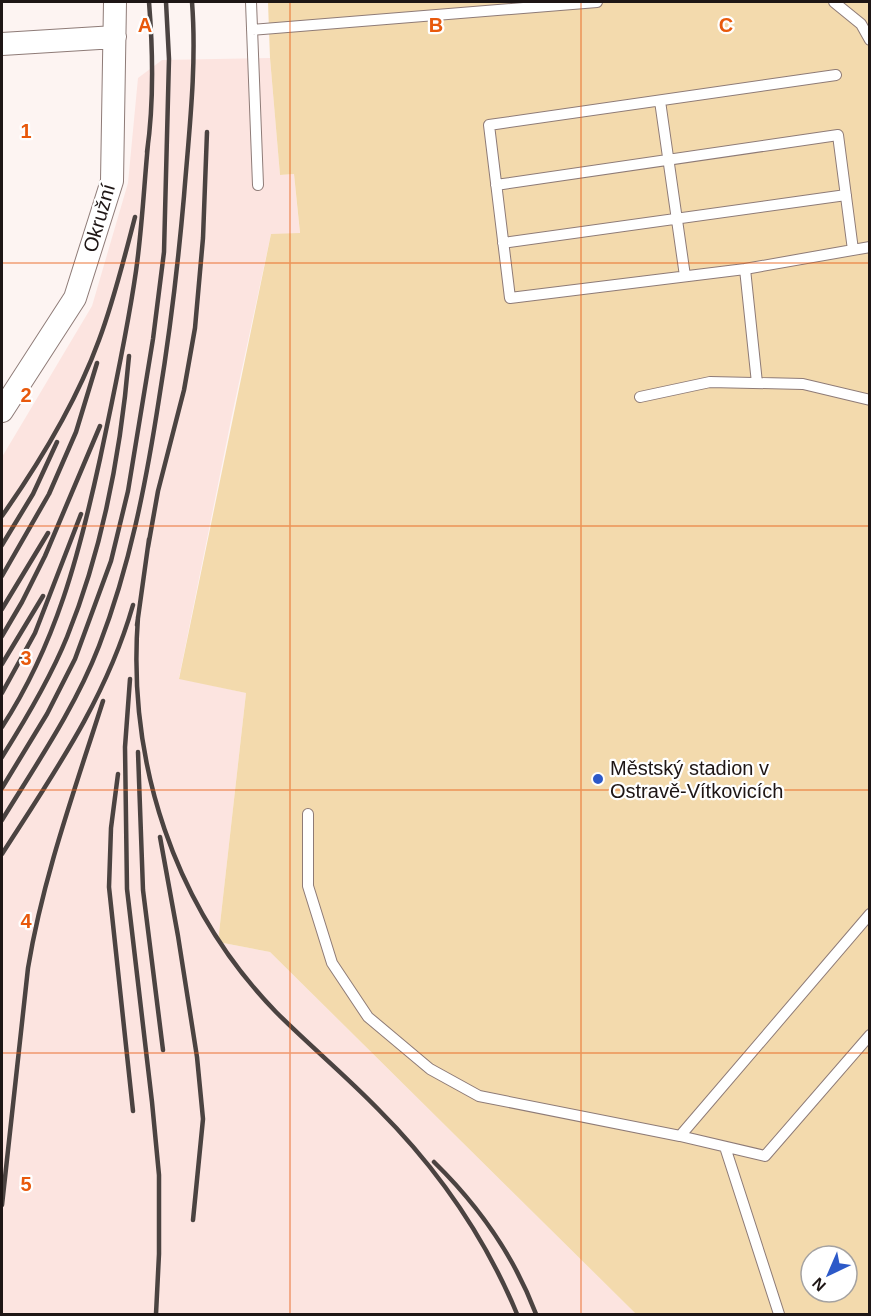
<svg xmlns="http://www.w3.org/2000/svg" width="871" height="1316" font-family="Arial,sans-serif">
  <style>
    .built { fill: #fce4e0 }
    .green { fill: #f3daad; fill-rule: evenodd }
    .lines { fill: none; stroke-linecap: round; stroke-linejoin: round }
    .service-casing { stroke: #8e7b77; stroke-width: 12 }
    .minor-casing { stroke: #8e7b77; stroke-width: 24 }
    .service { stroke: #fff; stroke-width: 10 }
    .minor { stroke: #fff; stroke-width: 22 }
    .rail { stroke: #4b4341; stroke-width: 4.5 }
    .grid { fill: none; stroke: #e8590c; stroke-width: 1.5; stroke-opacity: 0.55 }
    .poi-dot { fill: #2c59c8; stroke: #fff; stroke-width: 2 }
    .labels { text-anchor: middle; stroke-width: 4.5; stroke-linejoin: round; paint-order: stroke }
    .street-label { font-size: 20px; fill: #1e1615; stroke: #fff }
    .poi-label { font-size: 20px; fill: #1e1615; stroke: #fff; text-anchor: start }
    .grid-label { font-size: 20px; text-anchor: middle; font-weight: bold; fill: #e8590c; stroke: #fff; stroke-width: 4.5; stroke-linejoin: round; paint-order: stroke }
  </style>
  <rect width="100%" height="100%" fill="#fdf4f2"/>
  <path class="built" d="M270,58L280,175L294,174L300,234H271L232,415L179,678L246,693L218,942L270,952L636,1314H2V457L92,306L128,183L138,78L162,60Z"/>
  <path class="green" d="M268,2H869V1314H636L270,952L218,942L246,693L179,679L271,234L300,233L294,174L280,175L270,58ZM811,1256H847V1292H811Z"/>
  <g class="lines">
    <defs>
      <path id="service" d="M251,2L258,185
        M834,2L861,24L870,40
        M252,30L597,2
        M660,101L685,276
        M496,185L838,135L853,250
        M503,243L846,195
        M745,269L870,247
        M757,383L745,269L510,298L489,125L836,75
        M640,397L710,382L803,384L870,400
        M308,814V886L332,963L368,1017L430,1069L479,1096L680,1136L870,914
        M680,1136L765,1156L870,1035
        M725,1147L779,1314"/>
      <path id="minor" d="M2,44L115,37
        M2,411L75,298L112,181L115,2"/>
    </defs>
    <use href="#service" class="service-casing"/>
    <use href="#minor" class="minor-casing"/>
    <use href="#service" class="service"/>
    <use href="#minor" class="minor"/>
    <path class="rail" d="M147,152C154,103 153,51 149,2
      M2,516C40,462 76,403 99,340C114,300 124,259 135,217
      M2,545L33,494L57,442
      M148,547L158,491L184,390L195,328L203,238L207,132
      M2,576L49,494L76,432L97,363
      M2,609L48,533
      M138,617C127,762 174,907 276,1012C309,1045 345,1075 378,1109C437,1168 485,1237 517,1314
      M137,625L149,539
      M2,636L22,602L45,556L100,426
      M2,664L43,596
      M130,679L125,747L127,889L152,1102L159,1175V1254L156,1314
      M2,693L35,633L81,514
      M2,727C56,644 79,555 100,459C113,397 127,334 136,271C142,229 144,186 148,144
      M138,752L143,890L163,1050
      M2,757C26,719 50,679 67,637C103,548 121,451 129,356
      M118,774L111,828L109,887L133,1111
      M2,788L47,714L75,659L111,561L128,491L153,339L164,252L169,59L166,2
      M2,820C37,763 75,708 99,646C130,566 146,483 159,399C170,332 178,265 184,196C189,132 197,66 192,2
      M160,837L178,936L197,1057L203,1119L193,1220
      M2,854C54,773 106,699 133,605
      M434,1162C478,1205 514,1256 536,1314
      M2,1205L28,968C43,877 75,789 103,701"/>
  </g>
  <path class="grid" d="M290,2V1314M581,2V1314M2,263H870M2,526H870M2,790H870M2,1053H870"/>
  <circle class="poi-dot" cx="598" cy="779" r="6"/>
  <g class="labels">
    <g class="street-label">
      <text transform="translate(99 218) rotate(-74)" y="7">Okružní</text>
    </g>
    <g class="poi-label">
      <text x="610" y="775">Městský stadion v<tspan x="610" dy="23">Ostravě-Vítkovicích</tspan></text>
    </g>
  </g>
  <g class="grid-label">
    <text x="145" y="32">A</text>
    <text x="436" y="32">B</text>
    <text x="726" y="32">C</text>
    <text x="26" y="138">1</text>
    <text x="26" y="402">2</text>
    <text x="26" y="665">3</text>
    <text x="26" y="928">4</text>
    <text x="26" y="1191">5</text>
  </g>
  <rect width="871" height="1316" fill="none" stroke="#1e1615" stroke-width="6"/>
  <g transform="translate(829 1274) rotate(224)"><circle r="28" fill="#ffffff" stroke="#a5a2a1" stroke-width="1.5"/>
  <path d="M0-4.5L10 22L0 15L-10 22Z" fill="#2c59c8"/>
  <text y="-9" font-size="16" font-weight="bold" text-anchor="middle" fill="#1e1615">N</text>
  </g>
</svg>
